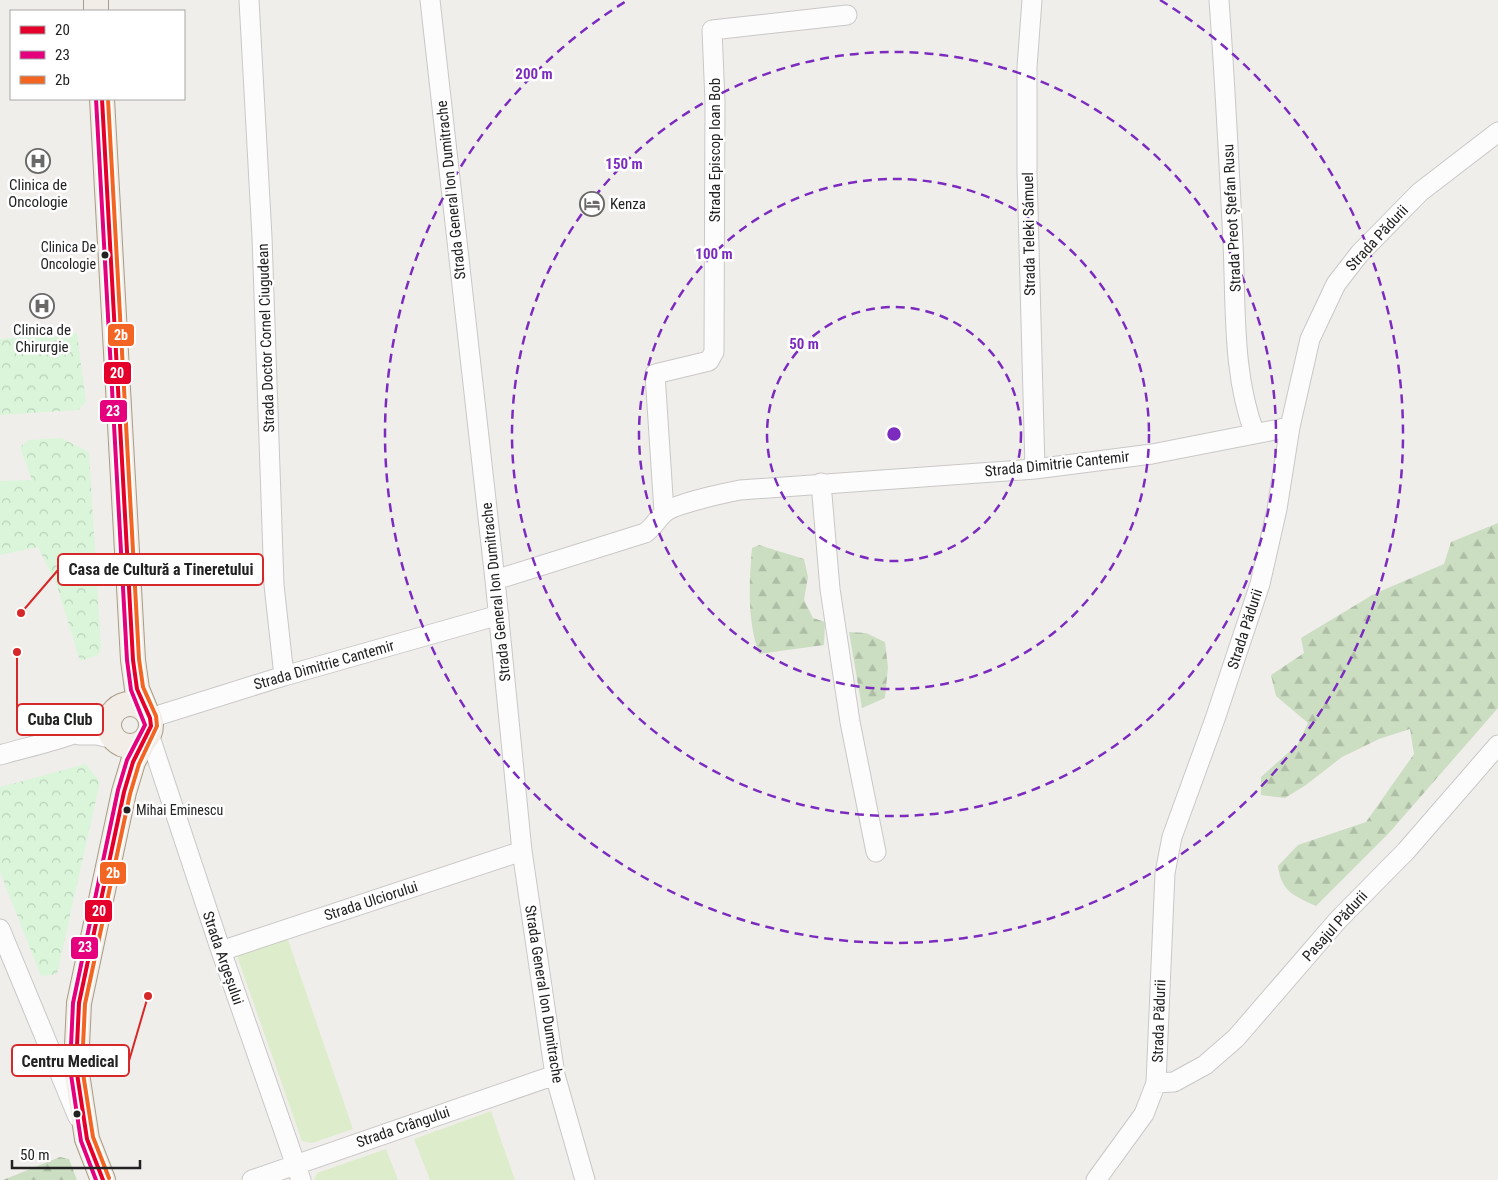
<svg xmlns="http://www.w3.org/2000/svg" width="1498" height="1180" font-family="'Roboto Condensed',sans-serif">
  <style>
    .grass { fill: #ddeccb }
    .forest { fill: url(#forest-firs) }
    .park { fill: url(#park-crowns) }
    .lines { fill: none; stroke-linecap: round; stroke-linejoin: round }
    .minor-casing { stroke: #c9c8c7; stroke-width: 21 }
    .major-casing { stroke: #a79c86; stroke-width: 26 }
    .minor { stroke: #fdfcfc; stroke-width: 19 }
    .major { stroke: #f3ede7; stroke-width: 24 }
    .bus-1-casing { stroke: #fff; stroke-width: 8 }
    .bus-2-casing { stroke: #fff; stroke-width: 8 }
    .bus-3-casing { stroke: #fff; stroke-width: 8 }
    .bus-1 { stroke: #e4002b; stroke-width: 4 }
    .bus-2 { stroke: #e5007d; stroke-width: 4 }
    .bus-3 { stroke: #f26522; stroke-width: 4 }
    .ring { fill: none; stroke: #7b2cbf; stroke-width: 2.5; stroke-dasharray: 9 6 }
    .bus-dot { fill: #222; stroke: #fff; stroke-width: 2 }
    .labels { text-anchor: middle; stroke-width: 5; stroke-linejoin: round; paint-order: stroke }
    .bus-label { font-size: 14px; fill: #222; stroke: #fff; text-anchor: end }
    .street-label { font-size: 15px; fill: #222; stroke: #fff }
    .poi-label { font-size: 15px; fill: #222; stroke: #fff }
    .centre { fill: #7b2cbf; stroke: #fff; stroke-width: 2.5 }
    .ring-label { font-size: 15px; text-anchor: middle; font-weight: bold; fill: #7b2cbf; stroke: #fff; stroke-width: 5; stroke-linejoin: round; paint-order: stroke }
    .leader { fill: none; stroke: #d62828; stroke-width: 2 }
    .callout-dot { fill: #d62828; stroke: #fff; stroke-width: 2 }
    .callout { fill: #fff; stroke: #d62828; stroke-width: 2 }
    .callout-label { font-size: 16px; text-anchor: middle; font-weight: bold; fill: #222 }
    .line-badge { stroke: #fff; stroke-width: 2 }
    .badge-label { font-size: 14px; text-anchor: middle; font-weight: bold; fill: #fff }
  </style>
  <defs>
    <pattern id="forest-firs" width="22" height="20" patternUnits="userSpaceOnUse" patternTransform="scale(1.25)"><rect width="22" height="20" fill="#cbdec1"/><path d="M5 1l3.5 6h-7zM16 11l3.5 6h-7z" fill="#aebea6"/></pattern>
    <pattern id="park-crowns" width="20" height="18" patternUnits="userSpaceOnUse" patternTransform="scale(1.25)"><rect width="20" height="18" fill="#daf5da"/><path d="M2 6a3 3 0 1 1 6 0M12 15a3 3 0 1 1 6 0" fill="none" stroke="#bbd2bb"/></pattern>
  </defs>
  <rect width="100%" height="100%" fill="#f0eeeb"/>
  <path class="grass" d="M286,934L353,1129L312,1143L302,1141L237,956L242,948Z
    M491,1111L515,1180H430L414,1139Z
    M386,1149L398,1180H314L317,1173Z"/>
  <path class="forest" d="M1498,523V708L1389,833L1316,906C1294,896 1281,891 1278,866L1298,845L1366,822L1414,754L1410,729L1379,739L1342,757L1306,785L1285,798L1261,795V777L1298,744L1308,723L1276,696L1271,675L1304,653L1301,638L1374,594L1444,564L1451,542Z
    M759,545L804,559L808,577L804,600L813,618L825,622L824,645L759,654C747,619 749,584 752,548Z
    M849,632L866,633L885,642L888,667L885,698L862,708Z
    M60,1157L69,1159L77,1180H3Z"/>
  <path class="park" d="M77,333L86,402L78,410L0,415V339Z
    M61,438L89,452L101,649L98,655L80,661L57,586L38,547L0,555V481L32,480L20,447L29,440Z
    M86,764L100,782L57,974L41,976L0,872V787Z"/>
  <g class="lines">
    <defs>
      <path id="minor" d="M249,0L262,237L274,585L284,676
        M430,0L495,580L522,851L555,1075L585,1180
        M1032,0L1027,67V172L1035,469
        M1219,0C1225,81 1229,162 1233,243C1236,306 1232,375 1255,434
        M821,483L830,589L850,722L876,852
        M664,512L655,374L709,361L714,352L715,102L712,30L847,15
        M495,580L645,533C654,527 657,519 664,513C673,504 725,493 740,490L1035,469L1152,454L1290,427
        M150,718L284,676L499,615
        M149,734L221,951L301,1180
        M79,735H97L114,739
        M0,755C38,744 78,737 111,716
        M0,929L78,1117
        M221,951L522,851
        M1156,1083L1174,1082L1205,1065L1236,1038L1338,920L1406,851L1498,745
        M252,1180L555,1075
        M1096,1180L1144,1114L1156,1083L1165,873L1172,837L1215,719L1260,584L1277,509L1290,427L1310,339L1336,284L1360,253L1420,192L1498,132"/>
      <path id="major" d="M96,0V11
        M102,99L133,660L137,689L146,711
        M109 725a21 21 0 1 1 42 0a21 21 0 1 1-42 0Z
        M103,1180L87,1139L76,1067L79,1003L124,792L133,762L144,741"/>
    </defs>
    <use href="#minor" class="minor-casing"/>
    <use href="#major" class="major-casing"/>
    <use href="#minor" class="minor"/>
    <use href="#major" class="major"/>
    <defs>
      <path id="bus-1" d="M102,99L133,660L137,689L150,718L151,726L133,762L124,792L79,1003L76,1067L87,1139L103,1180"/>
      <path id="bus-2" d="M96,99L127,660L131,690L145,725L127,760L118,790L73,1003L70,1068L81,1141L96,1180"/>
      <path id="bus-3" d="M108,99L139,659L143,687L156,716L157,726L139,764L130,794L85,1004L82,1067L93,1137L109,1178"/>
    </defs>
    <use href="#bus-1" class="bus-1-casing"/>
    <use href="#bus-2" class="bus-2-casing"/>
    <use href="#bus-3" class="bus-3-casing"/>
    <use href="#bus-1" class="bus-1"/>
    <use href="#bus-2" class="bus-2"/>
    <use href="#bus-3" class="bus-3"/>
  </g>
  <g class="ring">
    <circle cx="894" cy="434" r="127"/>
    <circle cx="894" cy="434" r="255"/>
    <circle cx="894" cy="434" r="382"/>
    <path d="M1160 0A509 509 0 1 1 628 0"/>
  </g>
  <defs>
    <symbol id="hospital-ring" viewBox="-11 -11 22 22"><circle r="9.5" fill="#fff" stroke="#6a6968" stroke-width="1.5"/><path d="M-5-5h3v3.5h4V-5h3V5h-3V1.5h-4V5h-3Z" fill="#6a6968"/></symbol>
    <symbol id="hotel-ring" viewBox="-11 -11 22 22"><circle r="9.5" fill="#fff" stroke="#6a6968" stroke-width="1.5"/><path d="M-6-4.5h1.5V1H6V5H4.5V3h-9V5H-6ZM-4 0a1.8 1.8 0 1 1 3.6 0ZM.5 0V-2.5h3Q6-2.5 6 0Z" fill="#6a6968"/></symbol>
  </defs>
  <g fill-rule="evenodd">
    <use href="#hospital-ring" x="24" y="147" width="28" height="28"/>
    <use href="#hotel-ring" x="578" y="190" width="28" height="28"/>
    <use href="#hospital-ring" x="28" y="292" width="28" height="28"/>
  </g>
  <g class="bus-dot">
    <circle cx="105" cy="255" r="4.5"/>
    <circle cx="127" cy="810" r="4.5"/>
    <circle cx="77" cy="1114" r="4.5"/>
  </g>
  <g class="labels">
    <g class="bus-label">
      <text x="96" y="252">Clinica De<tspan x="96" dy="17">Oncologie</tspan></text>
      <text x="136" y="815" text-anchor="start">Mihai Eminescu</text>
    </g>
    <g class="street-label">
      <text transform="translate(715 150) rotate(-90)" y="5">Strada Episcop Ioan Bob</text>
      <text transform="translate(451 190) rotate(-96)" y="5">Strada General Ion Dumitrache</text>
      <text transform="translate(1232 218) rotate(-93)" y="5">Strada Preot Ștefan Rusu</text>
      <text transform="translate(1029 234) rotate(-91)" y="5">Strada Teleki Sámuel</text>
      <text transform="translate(1377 238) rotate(-47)" y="5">Strada Pădurii</text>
      <text transform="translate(266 338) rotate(-92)" y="5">Strada Doctor Cornel Ciugudean</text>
      <text transform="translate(1057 464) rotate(-6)" y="5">Strada Dimitrie Cantemir</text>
      <text transform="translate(496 592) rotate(-96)" y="5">Strada General Ion Dumitrache</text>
      <text transform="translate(1245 629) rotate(-72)" y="5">Strada Pădurii</text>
      <text transform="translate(324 665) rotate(-16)" y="5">Strada Dimitrie Cantemir</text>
      <text transform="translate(371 901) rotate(-18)" y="5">Strada Ulciorului</text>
      <text transform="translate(1335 926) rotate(-48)" y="5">Pasajul Pădurii</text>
      <text transform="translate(223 958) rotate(71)" y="5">Strada Argeșului</text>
      <text transform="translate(544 994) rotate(81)" y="5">Strada General Ion Dumitrache</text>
      <text transform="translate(1159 1021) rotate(-88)" y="5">Strada Pădurii</text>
      <text transform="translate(403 1127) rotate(-19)" y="5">Strada Crângului</text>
    </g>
    <g class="poi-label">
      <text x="38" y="190">Clinica de<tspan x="38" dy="17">Oncologie</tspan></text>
      <text x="610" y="209" text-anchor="start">Kenza</text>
      <text x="42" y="335">Clinica de<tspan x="42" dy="17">Chirurgie</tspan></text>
    </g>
  </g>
  <circle cx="894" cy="434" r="8" class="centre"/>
  <g class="ring-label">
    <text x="534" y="79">200 m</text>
    <text x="624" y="169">150 m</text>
    <text x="714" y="259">100 m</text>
    <text x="804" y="349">50 m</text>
  </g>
  <path class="leader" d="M21 613L58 570M17 652L17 720M148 996L129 1061"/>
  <g class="callout-dot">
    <circle cx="21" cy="613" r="5"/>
    <circle cx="17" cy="652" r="5"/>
    <circle cx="148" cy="996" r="5"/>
  </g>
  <g class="callout">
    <rect x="58" y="554" width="205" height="31" rx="5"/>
    <rect x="17" y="704" width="86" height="31" rx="5"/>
    <rect x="12" y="1045" width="117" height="31" rx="5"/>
  </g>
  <g class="callout-label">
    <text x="161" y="575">Casa de Cultură a Tineretului</text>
    <text x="60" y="725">Cuba Club</text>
    <text x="70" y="1067">Centru Medical</text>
  </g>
  <g class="line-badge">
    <rect x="107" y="323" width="28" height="24" rx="5" fill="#f26522"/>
    <rect x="103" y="361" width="29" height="24" rx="5" fill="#e4002b"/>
    <rect x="99" y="399" width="29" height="24" rx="5" fill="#e5007d"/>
    <rect x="99" y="861" width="28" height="24" rx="5" fill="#f26522"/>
    <rect x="84" y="899" width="29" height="24" rx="5" fill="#e4002b"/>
    <rect x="70" y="936" width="29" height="24" rx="5" fill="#e5007d"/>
  </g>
  <g class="badge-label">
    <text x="121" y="340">2b</text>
    <text x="117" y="378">20</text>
    <text x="113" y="416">23</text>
    <text x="113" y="878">2b</text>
    <text x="99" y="916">20</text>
    <text x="85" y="952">23</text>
  </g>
  <rect x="10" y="10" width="175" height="90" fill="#ffffff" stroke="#a7a7a7"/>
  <rect x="20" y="26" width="25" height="8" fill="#e4002b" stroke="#a7a7a7"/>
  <text x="55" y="35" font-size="15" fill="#222222">20</text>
  <rect x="20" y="51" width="25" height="8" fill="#e5007d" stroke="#a7a7a7"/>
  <text x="55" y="60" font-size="15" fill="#222222">23</text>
  <rect x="20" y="76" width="25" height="8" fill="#f26522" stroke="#a7a7a7"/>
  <text x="55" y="85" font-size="15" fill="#222222">2b</text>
  <path d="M12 1160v8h128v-8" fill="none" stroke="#222222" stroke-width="2.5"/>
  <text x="20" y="1160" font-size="15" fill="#222222" stroke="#ffffff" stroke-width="4" paint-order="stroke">50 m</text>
</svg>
